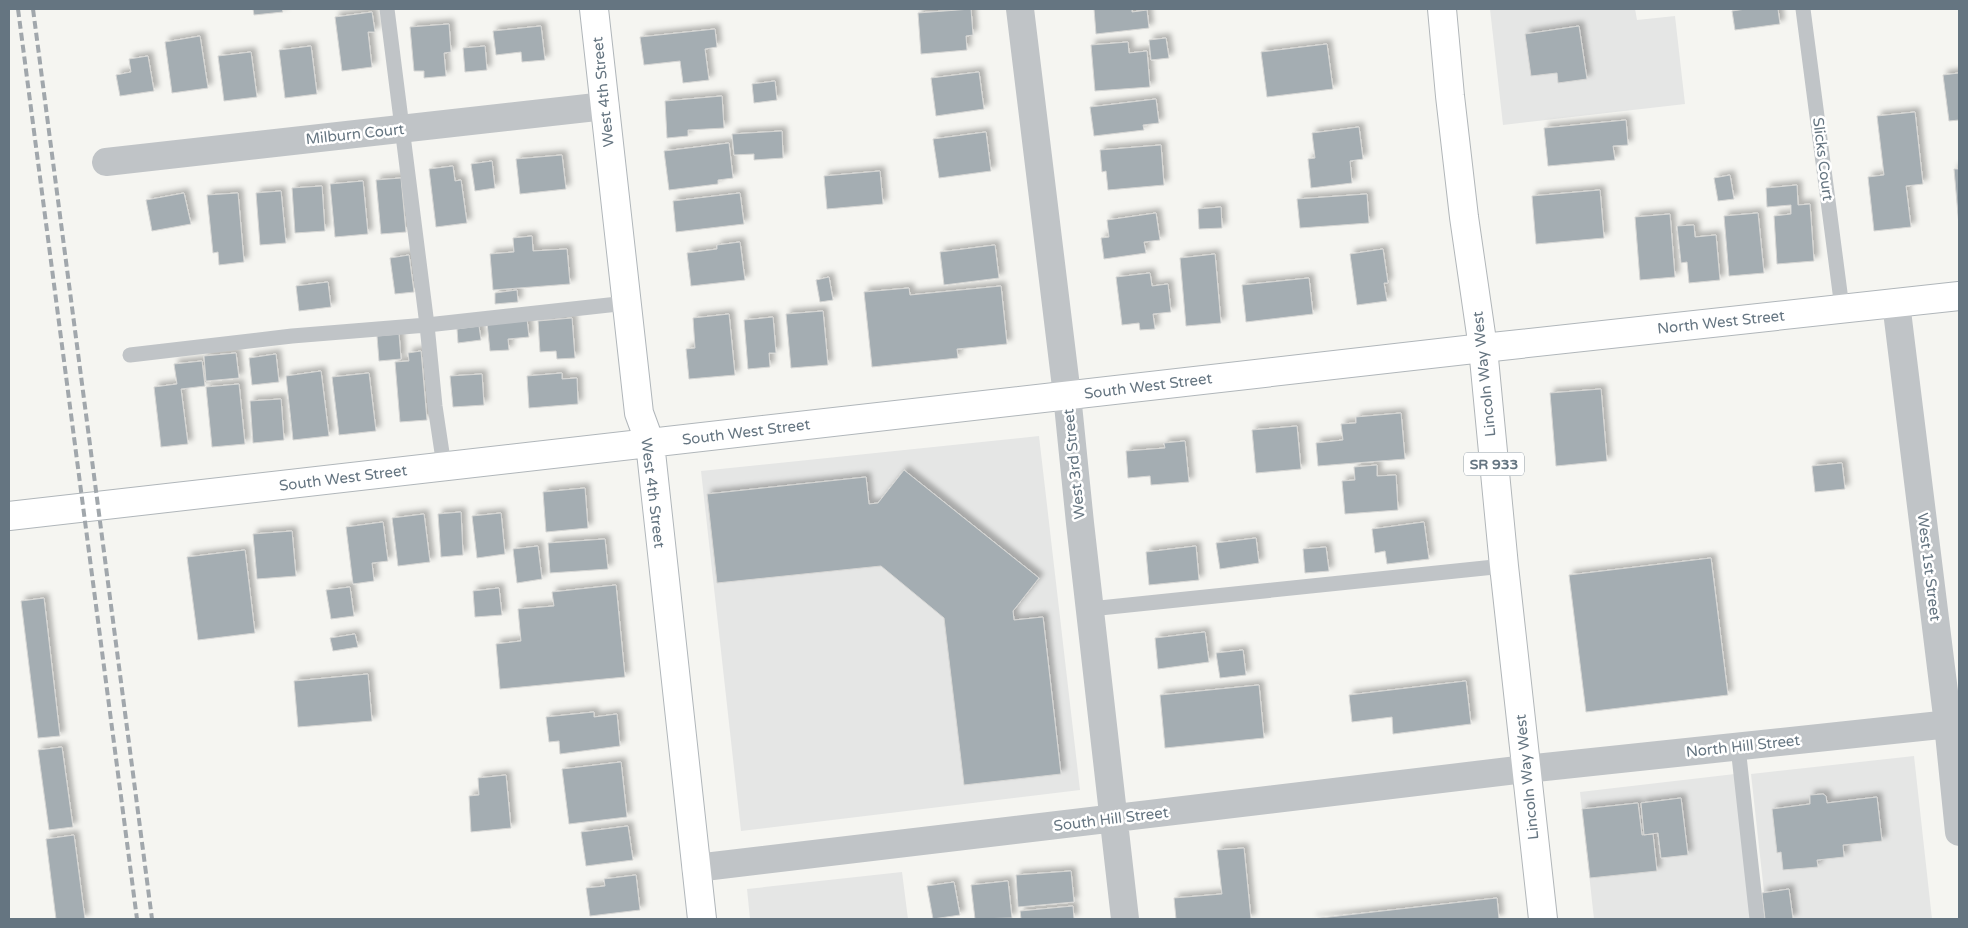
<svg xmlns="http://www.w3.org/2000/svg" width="1968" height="928" font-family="'Varela Round',sans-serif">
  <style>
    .built { fill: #e5e6e5 }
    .building { fill: #a4adb2; stroke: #d6d6d4; filter: url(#shadow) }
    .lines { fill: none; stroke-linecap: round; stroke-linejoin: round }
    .secondary-casing { stroke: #b0b6ba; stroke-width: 30 }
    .primary-casing { stroke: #b1b6b9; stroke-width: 30 }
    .lane { stroke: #c0c4c7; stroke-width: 15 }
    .street { stroke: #c0c4c7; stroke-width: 28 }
    .secondary { stroke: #fff; stroke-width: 28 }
    .primary { stroke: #fff; stroke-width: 28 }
    .rail { stroke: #a1a7ac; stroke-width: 4; stroke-dasharray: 8 4; stroke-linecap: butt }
    .labels { text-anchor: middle; stroke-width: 5; stroke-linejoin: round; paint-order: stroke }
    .shield { fill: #fff; stroke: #939ea7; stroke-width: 1 }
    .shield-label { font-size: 14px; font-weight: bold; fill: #657581 }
    .street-label { font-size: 15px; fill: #657581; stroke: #fff }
  </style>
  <defs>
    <filter id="shadow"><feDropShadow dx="4.5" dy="-4.5" stdDeviation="2.5" flood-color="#0004"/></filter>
  </defs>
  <rect width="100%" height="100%" fill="#f5f5f1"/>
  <path class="built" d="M1490,9H1635L1637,20L1675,16L1685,104L1503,125Z
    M1039,436L1080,790L741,831L701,471Z
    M1914,756L1932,919H1767L1751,774Z
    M1735,774L1750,919H1594L1580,792Z
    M902,872L908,919H750L747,889Z"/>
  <path class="building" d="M253,9H282L283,12L254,15Z
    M971,9L973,35L966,36L967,50L921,54L918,13Z
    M1094,9H1132V12L1147,10L1149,28L1096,34Z
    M1746,9H1778L1780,24L1735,30L1732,11Z
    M372,12L375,32H368L372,67L342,71L335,17Z
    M449,24L451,52L444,53L446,76L424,78V71H414L410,27Z
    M541,26L545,60L522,62L521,52L496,55L493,31Z
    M1579,26L1587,79L1558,83L1557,73L1531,76L1525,34Z
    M715,29L717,47L705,49L709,80L683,83L680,61L644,65L640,37Z
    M200,36L208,88L172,93L165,42Z
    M1166,38L1169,58L1151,60L1149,40Z
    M1128,42L1129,53L1147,51L1150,87L1095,91L1091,45Z
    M1327,44L1333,89L1267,97L1261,52Z
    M311,46L317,94L285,98L279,50Z
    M485,46L487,70L465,72L463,48Z
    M251,52L257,97L224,101L218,56Z
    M148,56L154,91L120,96L116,75L131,72L129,59Z
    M979,72L984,109L936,116L931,78Z
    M1959,73V120L1949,121L1943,75Z
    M775,81L777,100L754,103L752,84Z
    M722,96L724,128L688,130V136L667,138L665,101Z
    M1156,99L1159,123L1143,125L1144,130L1094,136L1090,107Z
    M1915,112L1923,184L1906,186L1911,227L1874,231L1868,177L1884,175L1877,116Z
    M1626,120L1628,145L1613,146L1615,160L1548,166L1544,128Z
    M1359,127L1363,159L1350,161L1352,183L1311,188L1308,159L1315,158L1312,133Z
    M782,131L783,158L754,160V154L734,155L732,134Z
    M986,132L991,171L939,178L933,139Z
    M729,143L733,178L718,180V184L669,190L664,151Z
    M1161,145L1164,185L1108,190L1106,171L1102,172L1100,150Z
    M562,155L566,189L520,194L516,159Z
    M492,161L495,188L475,191L471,164Z
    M453,166L455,181L461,180L467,223L436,227L429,169Z
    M1954,169H1959V226Z
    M880,171L883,204L827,209L824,176Z
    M1730,175L1734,199L1718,201L1714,178Z
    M401,178L406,232L381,234L376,180Z
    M363,181L368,234L335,237L330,184Z
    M1797,185L1798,205L1810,204L1814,261L1777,264L1774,216L1791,214V205L1767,207L1766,188Z
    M322,186L325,231L295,233L292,188Z
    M1600,190L1604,238L1536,244L1532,196Z
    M281,191L286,243L260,245L256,193Z
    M184,193L191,224L152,231L146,200Z
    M238,193L244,262L219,265L218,252L213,253L207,195Z
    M740,193L744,224L676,232L673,201Z
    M1367,194L1369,223L1300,228L1297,199Z
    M1221,207L1222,228L1199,229L1198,209Z
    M1156,213L1160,240L1144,242L1146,253L1104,259L1101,238L1109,237L1107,220Z
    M1758,213L1764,273L1729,276L1724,216Z
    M1670,214L1675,277L1640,280L1635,217Z
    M1694,225L1695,237L1716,235L1720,280L1689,283L1687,262L1681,263L1677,226Z
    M532,236L533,251L567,249L570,284L493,290L490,254L514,252L513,238Z
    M740,242L745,280L691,286L687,253L717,249V245Z
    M995,245L999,278L944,285L940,252Z
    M1383,249L1388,283H1384L1387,301L1357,305L1350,254Z
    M1215,254L1221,323L1186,326L1180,258Z
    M409,255L414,292L395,294L390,258Z
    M1150,273L1152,286L1168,284L1171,312L1153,314L1155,329L1140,330L1139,323L1122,325L1116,277Z
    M829,277L833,300L820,302L816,280Z
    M1309,278L1313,314L1246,322L1242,285Z
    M328,282L331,307L299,311L296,286Z
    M1001,286L1007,344L957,349L958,358L872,367L864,292L909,288L910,295Z
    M517,290L518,302L495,304V293Z
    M823,311L828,365L791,368L786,314Z
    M729,314L735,375L689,379L686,349L695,348L693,318Z
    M773,317L776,353H769L770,367L748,369L744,320Z
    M572,318L575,358L557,359L556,351L540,352L538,321Z
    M527,319L529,337L508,339L509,350L490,351L487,323Z
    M479,326L481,340L458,343L457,329Z
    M399,334L401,359L379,361L377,336Z
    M421,351L427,420L400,422L395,362L409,361L408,353Z
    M236,353L239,378L206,381L204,356Z
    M276,354L279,382L252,385L249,358Z
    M202,361L205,386L181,389L188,444L161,447L154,387L177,384L174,364Z
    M321,371L329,436L293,440L286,376Z
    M369,373L376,431L339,435L332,377Z
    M562,373V379L577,378L578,404L529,408L527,376Z
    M482,374L484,405L453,407L450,376Z
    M239,384L245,444L212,447L206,387Z
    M1601,389L1607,461L1556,466L1550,393Z
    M281,399L284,440L253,443L250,401Z
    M1401,413L1405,459L1318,466L1316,443L1343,440L1341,424L1356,423V417Z
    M1297,426L1301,469L1256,473L1252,430Z
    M1185,441L1189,482L1151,485L1150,476L1128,478L1126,451L1165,448L1164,443Z
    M1842,463L1845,489L1815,492L1812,466Z
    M1377,465V476L1396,475L1398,510L1345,514L1342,481L1355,480L1354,467Z
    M904,470L1039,578L1013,611L1014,620L1043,617L1061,774L964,785L944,618L881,566L717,583L707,494L866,477L869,504L878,503Z
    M585,488L588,528L546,532L543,492Z
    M461,512L463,555L441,557L438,514Z
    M501,513L505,554L477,558L472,516Z
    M424,514L430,562L398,566L392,518Z
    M383,522L388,561L372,563L374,581L353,584L346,527Z
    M1424,522L1429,559L1387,564L1385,551L1375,553L1372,529Z
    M292,531L296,576L257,579L253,534Z
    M1256,538L1259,563L1220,569L1216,543Z
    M605,539L608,569L550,573L548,543Z
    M538,546L542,579L517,583L513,549Z
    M1196,546L1199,580L1149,585L1146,552Z
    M1326,547L1329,571L1305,573L1303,549Z
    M245,550L255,633L198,640L187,557Z
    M1711,558L1728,695L1586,712L1569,575Z
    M616,585L625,677L500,689L496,644L521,641L518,609L554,606L552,592Z
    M350,587L354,616L331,619L326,590Z
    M499,588L502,615L475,617L473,591Z
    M44,598L60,736L38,738L21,601Z
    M1205,632L1209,662L1158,669L1155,638Z
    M355,634L358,647L333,651L330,638Z
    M1243,650L1246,675L1220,678L1216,653Z
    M368,674L372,721L298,727L294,681Z
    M1466,681L1471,724L1393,734L1392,717L1352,722L1349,695Z
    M1259,685L1264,738L1165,748L1160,695Z
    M594,712V717L617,714L620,746L560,754L559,741L549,742L546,717Z
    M62,747L73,827L49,830L38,750Z
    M621,762L627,817L569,824L562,769Z
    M506,775L511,828L471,832L469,796L479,795L478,778Z
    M1823,794L1826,796L1827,803L1877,797L1882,841L1843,845L1844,857L1817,860L1818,867L1783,870L1781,852L1777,853L1772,809L1810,804V795Z
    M1681,798L1688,855L1661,858L1658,833L1644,835L1641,803Z
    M1638,803L1642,835L1653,834L1657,871L1590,878L1582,809Z
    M628,826L633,860L586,866L581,832Z
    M74,835L85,919H56L46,839Z
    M1244,848L1251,919H1176L1174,898L1222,894L1217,850Z
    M1071,871L1074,902L1018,907L1016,875Z
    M636,875L640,910L590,916L586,888L605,886L604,879Z
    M1008,881L1012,918L975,919L971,885Z
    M954,882L960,915L933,919L927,886Z
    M1789,889L1793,919H1765L1762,893Z
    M1497,898L1499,919H1312Z
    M1073,906L1074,919H1021L1020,911Z"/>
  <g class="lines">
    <defs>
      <path id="secondary" d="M594,9L639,413L650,443L702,919
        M9,516L1483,348L1959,296"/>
      <path id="primary" d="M1442,9L1450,96L1464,217L1483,348L1504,566L1543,919"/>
    </defs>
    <use href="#secondary" class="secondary-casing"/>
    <use href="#primary" class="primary-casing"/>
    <path class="lane" d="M387,9L427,325L435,406L444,466
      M1803,9L1842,308
      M130,355L292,336L427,325L627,303
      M1090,609L1504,566
      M1738,747L1757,919"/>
    <path class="street" d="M1020,9L1067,395L1080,523L1125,919
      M106,162L605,106
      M1896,303L1948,724L1959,832
      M696,868L1526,769L1959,723"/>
    <use href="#secondary" class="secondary"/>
    <use href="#primary" class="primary"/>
    <path class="rail" d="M18,9L137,919
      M33,9L152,919"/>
  </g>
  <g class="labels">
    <rect class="shield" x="1464" y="452.5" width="60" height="23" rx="4"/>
    <g class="shield-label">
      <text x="1494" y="469">SR 933</text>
    </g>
    <g class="street-label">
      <text transform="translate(603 92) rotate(-96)" y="5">West 4th Street</text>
      <text transform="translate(355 134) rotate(-6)" y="5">Milburn Court</text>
      <text transform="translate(1823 159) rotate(83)" y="5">Slicks Court</text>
      <text transform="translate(1721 322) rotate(-6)" y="5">North West Street</text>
      <text transform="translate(1484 374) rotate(-96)" y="5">Lincoln Way West</text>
      <text transform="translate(1148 386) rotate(-7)" y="5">South West Street</text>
      <text transform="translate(746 432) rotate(-7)" y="5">South West Street</text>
      <text transform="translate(1074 464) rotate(-96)" y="5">West 3rd Street</text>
      <text transform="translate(343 478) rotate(-7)" y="5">South West Street</text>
      <text transform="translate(653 493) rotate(83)" y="5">West 4th Street</text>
      <text transform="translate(1929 567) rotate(83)" y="5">West 1st Street</text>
      <text transform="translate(1743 746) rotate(-6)" y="5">North Hill Street</text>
      <text transform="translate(1527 777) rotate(-96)" y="5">Lincoln Way West</text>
      <text transform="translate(1111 819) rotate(-7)" y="5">South Hill Street</text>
    </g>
  </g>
  <rect width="1968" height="928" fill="none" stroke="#657581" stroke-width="20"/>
</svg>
